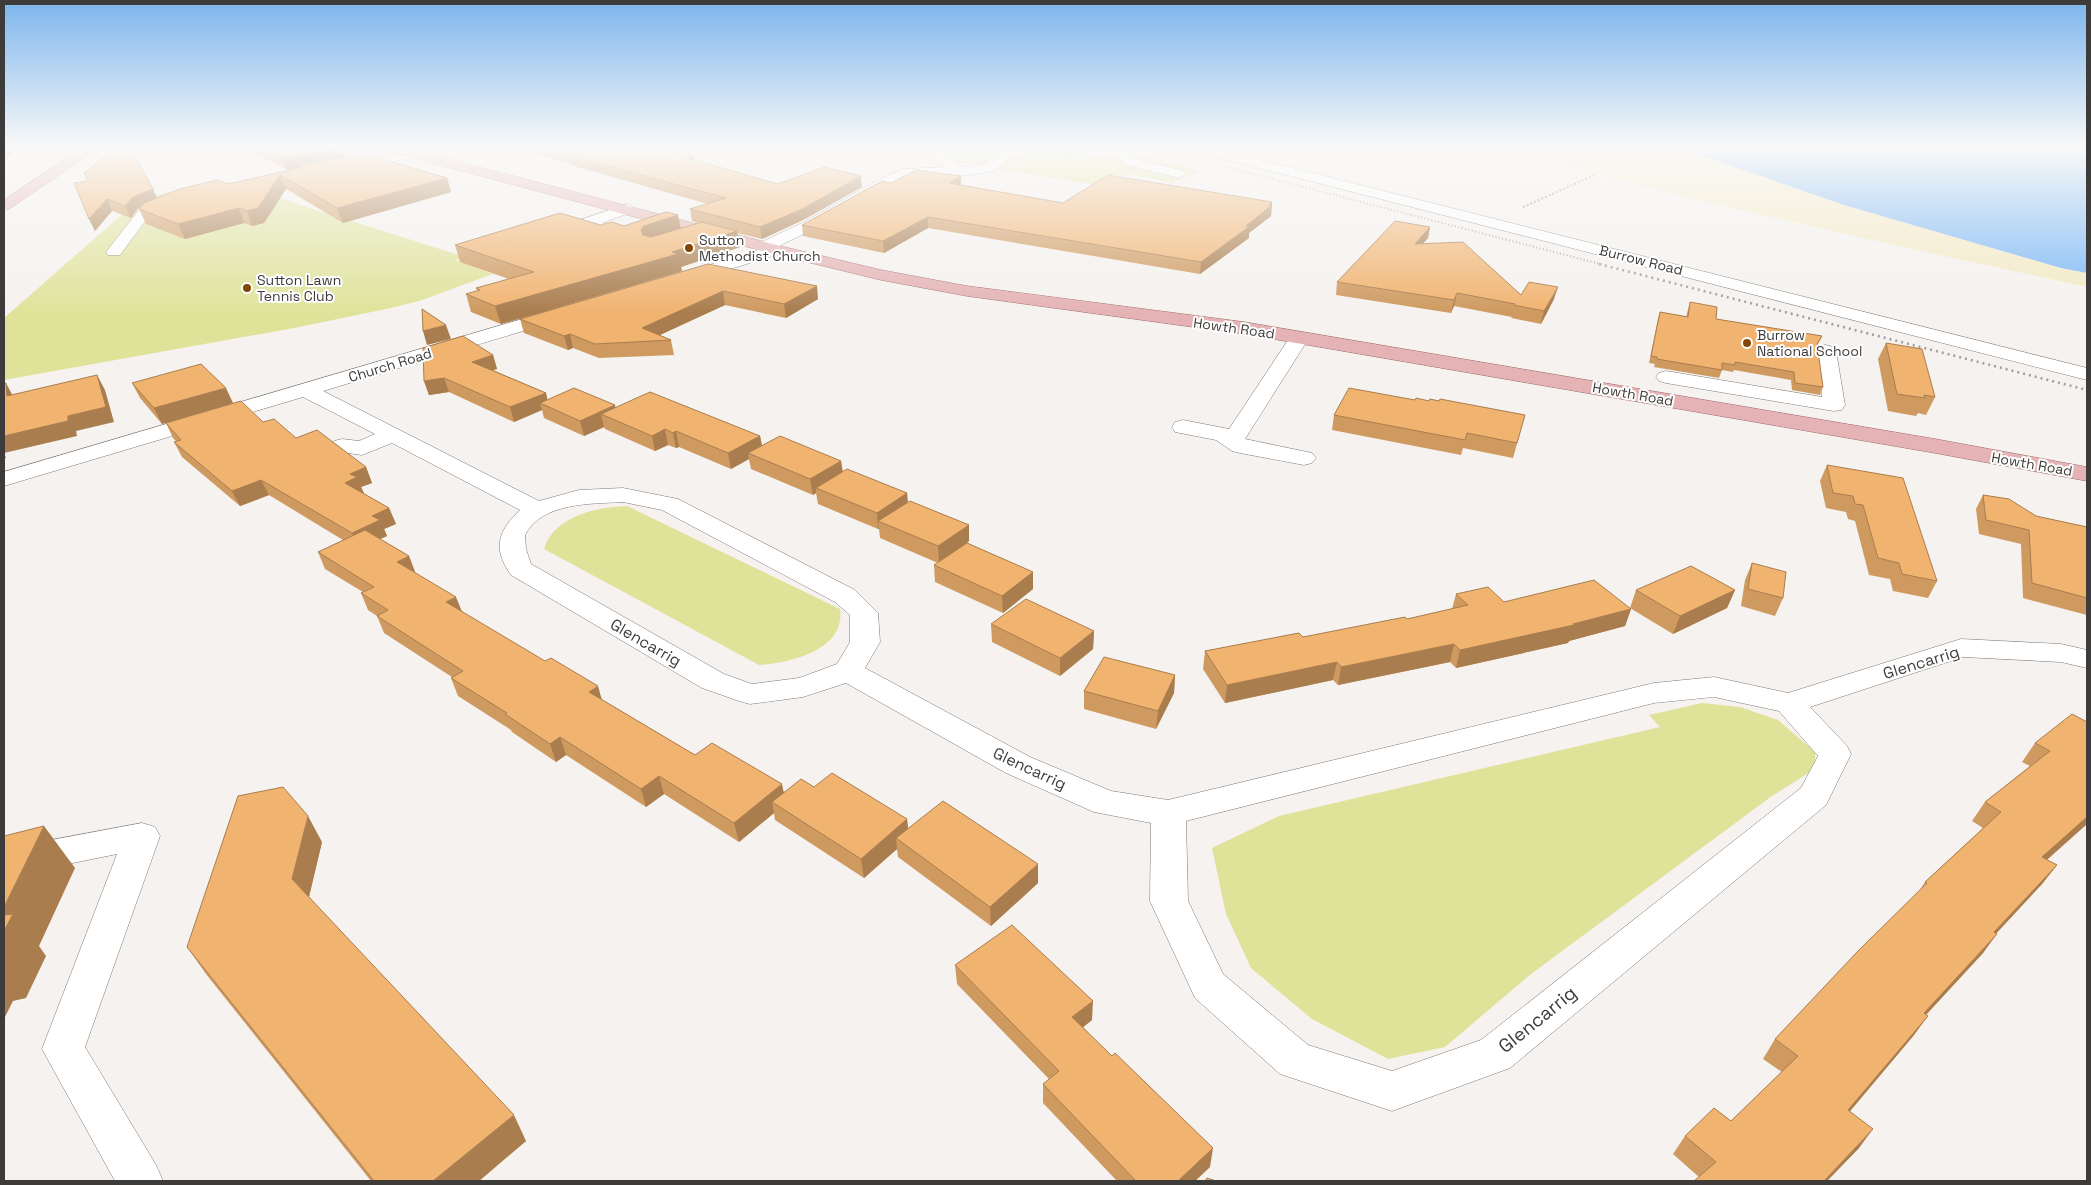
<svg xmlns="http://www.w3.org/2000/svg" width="2091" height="1185" font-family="'Space Grotesk',sans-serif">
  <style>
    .green { fill: #dfe39a }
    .sand { fill: #f3e9c4 }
    .water { fill: #7ab6f5 }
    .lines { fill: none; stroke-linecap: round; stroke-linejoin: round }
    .minor-casing { stroke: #7d7a77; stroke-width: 1 }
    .major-casing { stroke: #9f696a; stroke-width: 1 }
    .path { stroke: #92908e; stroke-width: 2; stroke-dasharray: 2 2; stroke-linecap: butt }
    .minor { fill: #fff; fill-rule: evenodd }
    .major { fill: #e5b3b5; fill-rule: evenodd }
    .rail-far1 { stroke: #a19f9d; stroke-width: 2; stroke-dasharray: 1 2.5; stroke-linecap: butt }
    .rail { stroke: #a19f9d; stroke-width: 2.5; stroke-dasharray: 2 4; stroke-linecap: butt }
    .wall { fill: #cf9a60 }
    .shaded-wall { fill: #a97d4e }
    .building { fill: #f1b370; stroke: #a97d4e }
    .poi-dot { fill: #834603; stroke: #fff; stroke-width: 2 }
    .labels { text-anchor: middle; stroke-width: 4; stroke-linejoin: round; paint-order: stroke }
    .far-poi-label { font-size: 14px; fill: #3d3c3b; stroke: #fff; text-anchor: start }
    .far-street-label { font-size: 14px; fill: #3d3c3b; stroke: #fff }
    .street-label { font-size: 16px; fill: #3d3c3b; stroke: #fff }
    .near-street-label { font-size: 19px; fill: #3d3c3b; stroke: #fff }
  </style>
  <rect width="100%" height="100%" fill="#f5f2ef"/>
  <path class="green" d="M850,147H1113L1201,171L1171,183L1126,173L1107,187L909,154Z
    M229,182L465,257L455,260L493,274L419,301L386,309L294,328L4,380V318L142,197Z
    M627,506L840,609C846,650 790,663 759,665L544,549C554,516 597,507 627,506Z
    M1702,703L1740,707L1778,720L1815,752V769L1772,796L1531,974L1445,1047L1388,1059L1312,1019L1251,968L1226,914L1212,848L1279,816L1660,727L1649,715Z"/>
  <path class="sand" d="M1493,147H1678L1844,205L2061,268L2087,273V287C1888,244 1689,201 1493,147Z"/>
  <path class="water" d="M1678,147H2087V273L2061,268L1844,205Z"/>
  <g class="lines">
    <defs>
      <path id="minor" d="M906,147C936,147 939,150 963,167C984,167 984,162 1000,153C1012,147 1024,147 1037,147L1035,150L1011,158L993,171L988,172L961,176H910L892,184L816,228L779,246L784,250L782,253L689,282L683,281L680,277L683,273L758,250L756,247L758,244L804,222L882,178L903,169L946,167L929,155L908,150Z
        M1054,147H1102L1126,152L1140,160L1184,171L1186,174L1179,178L1130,166L1117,158L1061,151Z
        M1187,147H1209L2087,368V380L1189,150Z
        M414,149L421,153L419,156L349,170L342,166L349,162Z
        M175,196L180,197L182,200L180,203L149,216L120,255H108L106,252L139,210Z
        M627,204L632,206L635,209L632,212L602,223L625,229L627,232L625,235L619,237L580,226L578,223L580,220Z
        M556,309L563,311L565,315L563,319L323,391L539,501L579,490L623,488L678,499L855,590L878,613L880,642L865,668L1030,757L1111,791L1168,800L1654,683L1714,677L1788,693L1961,639L2061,644L2087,650V668L2061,662L1963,657L1810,707L1847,746L1851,754L1826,805L1510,1068L1392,1111L1280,1074L1195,998L1150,901L1151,823L1094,812L1006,773L846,683L803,697L750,704L739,701L702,688L511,575C492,548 498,531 520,510L392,443L362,455L334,451L331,446L334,441L342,439L359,441L375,434L303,397L4,486V472ZM623,502L662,510L835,602L850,615V642L837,664L799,678L752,684L724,674L531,564L526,549L525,535C542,502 591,504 623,502ZM1714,697L1779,711L1818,756L1801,788L1481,1040L1392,1071L1308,1045L1223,974L1188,901L1186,821L1654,703Z
        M1299,332L1306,334L1309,338L1245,439L1312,453L1316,458L1312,463L1304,465L1240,453L1232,451L1216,440L1175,432L1172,427L1175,422L1183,420L1229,429L1292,334Z
        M1826,345L1833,347L1836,351L1845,405L1842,410L1834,411L1666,383L1659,381L1656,377L1659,373L1666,371L1822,397L1816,351L1819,347Z
        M142,823L155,827L160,836L85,1047L156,1165L163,1181H115L42,1049L117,854L4,877V849Z"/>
      <path id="major" d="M84,147H100L9,209L4,210V200Z
        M381,147H403L780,246L881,270L967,286L1244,322L1935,439L2087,467V481L1935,453L1244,334L967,296L881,280L770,253L383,150Z"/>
    </defs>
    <use href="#minor" class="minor-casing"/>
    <use href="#major" class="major-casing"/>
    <path class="path" d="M1523,207L1595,175"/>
    <use href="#minor" class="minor"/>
    <use href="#major" class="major"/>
    <path class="rail-far1" d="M1150,147L1604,265"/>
    <path class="rail" d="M1599,264L2087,390"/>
  </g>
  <path class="wall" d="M242,147H342L345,157L447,178L451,192L343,223L286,189L264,223L252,226L244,223L185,239L146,224L139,209L140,207L138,208L131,218L112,211L95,231L74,183L153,189L157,198L228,184L288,170Z
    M509,147H660V149L695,161L778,184L862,187L803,220L762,239L737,233L740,247L681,267L682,271L501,324L471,312L466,294L477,291L476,288L509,279L460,262L455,245L601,225L624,226L678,215L681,228L698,223L692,221L690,209L708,204L570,165L569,163Z
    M891,183L961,185L1063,203L1272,202L1271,216L1249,233V238L1200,274L928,228L884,253L803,236L802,225Z
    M1430,227L1428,238L1423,243L1521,295L1554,299L1541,324L1511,318L1512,317L1454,306L1451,313L1336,295L1337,282Z
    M708,264L818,299L786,318L725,305L659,335L671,340L674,355L599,358L573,348L568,350L524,333L520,319Z
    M1690,302L1716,319L1822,336L1817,346L1823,387L1820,395L1792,390L1791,380L1734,370L1733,372L1722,370L1719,378L1654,367L1655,364L1649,363L1658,319L1660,312L1686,317Z
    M1886,343L1935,397L1926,415L1918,413L1916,416L1888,411L1878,359Z
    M493,355L497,369L493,370L546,393L547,400L615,405V407L760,436L762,446L841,461L843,472L907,493L908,503L969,525V541L967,543L1033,572V589L1003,613L935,582L934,565L938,563L880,538L879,529H878L818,504L816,493L813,495L751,469L749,459L731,469L679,447L676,448L668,445L655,451L605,429L604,427L584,436L544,418L542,410L514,422L449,392L429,395L424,381Z
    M132,383L233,403L162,424L140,398Z
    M1415,400L1525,415L1513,458L1463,448L1461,455L1332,430L1334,415Z
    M263,422L296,438L366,467L372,483L361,487L363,493L389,508L396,524L384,529L387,536L380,539L409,556L415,572L462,612L601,699L695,755L784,792L814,787L907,819L908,828L1038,883L991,926L898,857L897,849L864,878L775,820L774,813L739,842L664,794L646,807L566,755L556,762L512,732L511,730L458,696L451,678L452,677L384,633L377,616L368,610L361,593L363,592L325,569L318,552L343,540L269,495L240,506L182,457L174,442L176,441L173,438L166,423Z
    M1827,465L1937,581L1928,598L1893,591L1890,579L1869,575L1855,521L1848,519L1846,512L1826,508L1820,481Z
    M1983,495L2036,516L2087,527V615L2023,598L2021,544L1979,534L1976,509Z
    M1752,563L1783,598L1775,616L1741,606L1745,580Z
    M1636,590H1735L1727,608L1673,634L1630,608Z
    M1456,594L1504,602L1631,609L1625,626L1569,641L1568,643L1456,668L1450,662L1338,685L1333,680L1225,703L1203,669L1205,651L1303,637L1407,619L1452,609Z
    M991,624L1094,631L1093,649L1060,676L992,642Z
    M1175,675L1174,693L1156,729L1084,709V691Z
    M2087,722V824L2047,860L2057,865L2042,884L1996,933L1983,953L1926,1015L1914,1035L1850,1111L1859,1148L1827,1181H1694L1699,1177L1673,1154L1685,1136L1731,1121L1782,1072L1763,1059L1775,1039L1920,890L1925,882L1983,828L1972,821L1985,802L2030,766L2022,762L2035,743Z
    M322,842L309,897L526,1141L479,1181H371L206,974L187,947Z
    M955,965L1092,1020L1083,1027L1210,1167L1195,1181H1117L1043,1103V1084L1049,1079L957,984Z"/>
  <path class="shaded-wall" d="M4,147H20L4,160Z
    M342,147L345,158L300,165L301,168L288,170L283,159Z
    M694,156L696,167L687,158Z
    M280,175L286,189L264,223L252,226L247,211Z
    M861,176L862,187L803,220L762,239L760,227Z
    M961,176V187L949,183Z
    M447,178L451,192L343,223L337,208Z
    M153,189L158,200L138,208L131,218L125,206L133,197Z
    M107,199L112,211L95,231L89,219Z
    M1272,202L1271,216L1249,233V238L1200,274L1201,262L1246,226Z
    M239,208L244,223L185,239L178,224Z
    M678,215L681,231L644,246L641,230L644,226Z
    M928,217V228L884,253L883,241Z
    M1430,227L1428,238L1412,256L1415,244Z
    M737,231L740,247L681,267L682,271L501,324L495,306L672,252Z
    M817,286L818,299L786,318L784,304Z
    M1558,287L1554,299L1541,324L1544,311Z
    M723,291L725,305L645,342L642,328Z
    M1457,293L1454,306L1451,313L1454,300Z
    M446,325L451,339L427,345L423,331Z
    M570,334L573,348L568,350L564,336Z
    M493,355L497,369L476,375L472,362Z
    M97,375L105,390L114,422L76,431L77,436L4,453L6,458H4V436L68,416Z
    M444,378L449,392L429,395L424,381Z
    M6,383L14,398L7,396Z
    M226,388L233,403L162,424L154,408Z
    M546,393L549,407L540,403L542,410L514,422L510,407Z
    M615,405L618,421L601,414L604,427L584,436L580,421Z
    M665,429L668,445L655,451L652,436Z
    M676,431L679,447L676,448L673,433Z
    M760,436L763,451L748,453L749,459L731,469L728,453Z
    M841,461L843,477L816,488V493L813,495L810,479Z
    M366,467L372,483L361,487L364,493L351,499L345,483L350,474Z
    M261,480L269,495L240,506L232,491Z
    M907,493L908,509L878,521L879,529H878L877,513Z
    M389,508L396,524L384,529L387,536L358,549L352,533L372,516Z
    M969,525V541L939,563L938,546Z
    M409,556L415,572L397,562Z
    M1033,572V589L1003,613L1002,596Z
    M1735,590L1727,608L1673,634L1680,616Z
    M456,597L463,614L446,602Z
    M1631,609L1625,626L1569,641L1568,643L1456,668L1460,650L1573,624Z
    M1094,631L1093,649L1060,676V658Z
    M1454,644L1450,662L1338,685L1341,667Z
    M1337,662L1333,680L1225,703L1227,685Z
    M1175,675L1174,693L1156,729L1158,711Z
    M598,686L603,704L589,692Z
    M560,737L566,755L556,762L550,744Z
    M659,776L664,794L646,807L641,789Z
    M782,784L786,803L772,802L774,813L739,842L734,823Z
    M308,816L322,842L307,905L292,879Z
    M2087,817V824L2028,876L2042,857Z
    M907,819L909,838H896L897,849L864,878L861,859Z
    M44,826L75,868L39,946L46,956L26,998L13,1001L4,1019V907Z
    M1038,864V883L991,926L990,907Z
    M2057,865L2042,884L1980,951L1994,932Z
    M1997,934L1983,953L1910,1032L1924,1013Z
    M1093,1001L1092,1020L1072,1036V1017Z
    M1928,1016L1914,1035L1835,1129L1848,1110Z
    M514,1115L526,1141L479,1181H433Z
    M1873,1129L1859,1148L1827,1181H1824Z
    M1213,1148L1210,1167L1195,1181H1178Z"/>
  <path class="building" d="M118,147H130L153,189L133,197L125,206L107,199L89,219L74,183L88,181L84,173Z
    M259,147H342L339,148H342L283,159Z
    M546,147H652L694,156L687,158L778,184L824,167L861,176L802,209L760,227L690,209L726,198L567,155L571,153Z
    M365,154L447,178L337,208L280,175L258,208L247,211L239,208L178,224L139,209L144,203L180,189L217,180L228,184L303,167L300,165Z
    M916,170L961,176L949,183L1063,203L1108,175L1272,202L1269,205H1272L1246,226H1250L1201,262L928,217L883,241L802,225L882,181L891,183Z
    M666,212L678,215L644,226L641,230L643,235L651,237L702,222L737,231L672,252L678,254L495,306L466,294L480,290L476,288L534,272L455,245L560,213L601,225L612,222L624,226Z
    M1395,221L1430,227L1415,244L1463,242L1521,295L1529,282L1558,287L1544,311L1514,305L1515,304L1457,293L1454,300L1337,282Z
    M708,264L817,286L784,304L723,291L642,328L671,340L595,344L570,334L564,336L520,319Z
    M1690,302L1717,307L1716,319L1822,336L1817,344L1823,387L1795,383L1794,372L1735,362V365L1722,363V370L1657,359V357L1651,356L1660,312L1688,317Z
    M422,309L446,325L423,331Z
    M463,336L493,355L472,362L546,393L510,407L444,378L424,381L423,348Z
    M1886,343L1922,349L1935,397L1924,395L1925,398L1897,394Z
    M201,364L226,388L154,408L132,383Z
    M97,375L106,407L68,416V421L4,436V384L6,383L7,396Z
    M574,388L615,405L580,421L540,403Z
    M1349,388L1415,400L1416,398L1429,401L1430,399L1439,401L1440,399L1525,415L1517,443L1467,433L1465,440L1334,415Z
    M650,392L760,436L728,453L676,431L673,433L665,429L652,436L601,414Z
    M241,401L263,422L274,419L296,438L317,430L366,467L350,474L357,477L345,483L389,508L372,516L380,520L352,533L261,480L232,491L174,442L181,440L166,423Z
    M780,436L841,461L810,479L748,453Z
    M1827,465L1903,478L1937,581L1902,574L1899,563L1878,558L1863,505L1855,504L1853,496L1833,493Z
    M847,469L907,493L877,513L816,488Z
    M1983,495L2009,499L2036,516L2087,527V598L2032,583L2029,530L1986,520Z
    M910,501L969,525L938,546L878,521Z
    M365,530L409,556L397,562L456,597L446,602L545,661L551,658L598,686L589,692L695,755L712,743L782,784L734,823L659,776L641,789L560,737L550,744L505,714L507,713L451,678L463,671L377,616L388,610L361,593L374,587L318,552Z
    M967,543L1033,572L1002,596L934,565Z
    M1752,563L1786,572L1783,598L1748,589Z
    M1691,566L1735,590L1680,616L1636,590Z
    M1594,580L1631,609L1573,624L1574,625L1460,650L1454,644L1341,667L1337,662L1227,685L1205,651L1299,633L1303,637L1405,617L1407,619L1468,605L1456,594L1488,587L1504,602Z
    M1026,599L1094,631L1060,658L991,624Z
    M1104,657L1175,675L1158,711L1084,691Z
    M2072,714L2087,722V817L2042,857L2057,865L1994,932L1997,934L1924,1013L1928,1016L1848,1110L1873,1129L1824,1181H1694L1716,1162L1685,1136L1714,1108L1731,1121L1798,1056L1775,1039L1858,951L1927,883L1925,882L2001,812L1985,802L2050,751L2035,743Z
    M832,773L907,819L861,859L772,802L801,779L814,787Z
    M283,787L308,816L292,879L514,1115L433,1181H374L187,947L238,796Z
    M943,801L1038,864L990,907L896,838Z
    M44,826L4,907V836Z
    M13,914L4,931V915Z
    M1012,925L1093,1001L1072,1017L1112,1056L1115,1053L1213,1148L1178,1181H1136L1043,1084L1059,1071L955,965Z
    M1207,1178L1216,1181H1205Z"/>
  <linearGradient id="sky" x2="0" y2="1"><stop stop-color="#7cb5ed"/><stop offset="0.47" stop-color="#faf9f8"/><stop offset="1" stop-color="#faf9f8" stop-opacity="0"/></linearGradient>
  <rect width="2091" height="313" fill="url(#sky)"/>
  <g class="poi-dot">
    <circle cx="689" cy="248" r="5"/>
    <circle cx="247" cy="288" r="5"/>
    <circle cx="1747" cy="343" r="5"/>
  </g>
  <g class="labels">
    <g class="far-poi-label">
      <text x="699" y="245">Sutton<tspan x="699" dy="16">Methodist Church</tspan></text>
      <text x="257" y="285">Sutton Lawn<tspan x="257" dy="16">Tennis Club</tspan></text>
      <text x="1757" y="340">Burrow<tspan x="1757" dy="16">National School</tspan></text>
    </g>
    <g class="far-street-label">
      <text transform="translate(1641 260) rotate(14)" y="5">Burrow Road</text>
      <text transform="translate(1234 328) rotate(8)" y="5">Howth Road</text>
      <text transform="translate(390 365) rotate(-17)" y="5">Church Road</text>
      <text transform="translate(1633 394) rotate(10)" y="5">Howth Road</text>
      <text transform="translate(2032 464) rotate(10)" y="5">Howth Road</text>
    </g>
    <g class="street-label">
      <text transform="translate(646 642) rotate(30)" y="6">Glencarrig</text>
      <text transform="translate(1921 662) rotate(-17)" y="6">Glencarrig</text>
      <text transform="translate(1030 768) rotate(25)" y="6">Glencarrig</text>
    </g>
    <g class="near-street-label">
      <text transform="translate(1537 1019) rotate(-39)" y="7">Glencarrig</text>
    </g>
  </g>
  <rect width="2091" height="1185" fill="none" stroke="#3d3c3b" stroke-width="10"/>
</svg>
